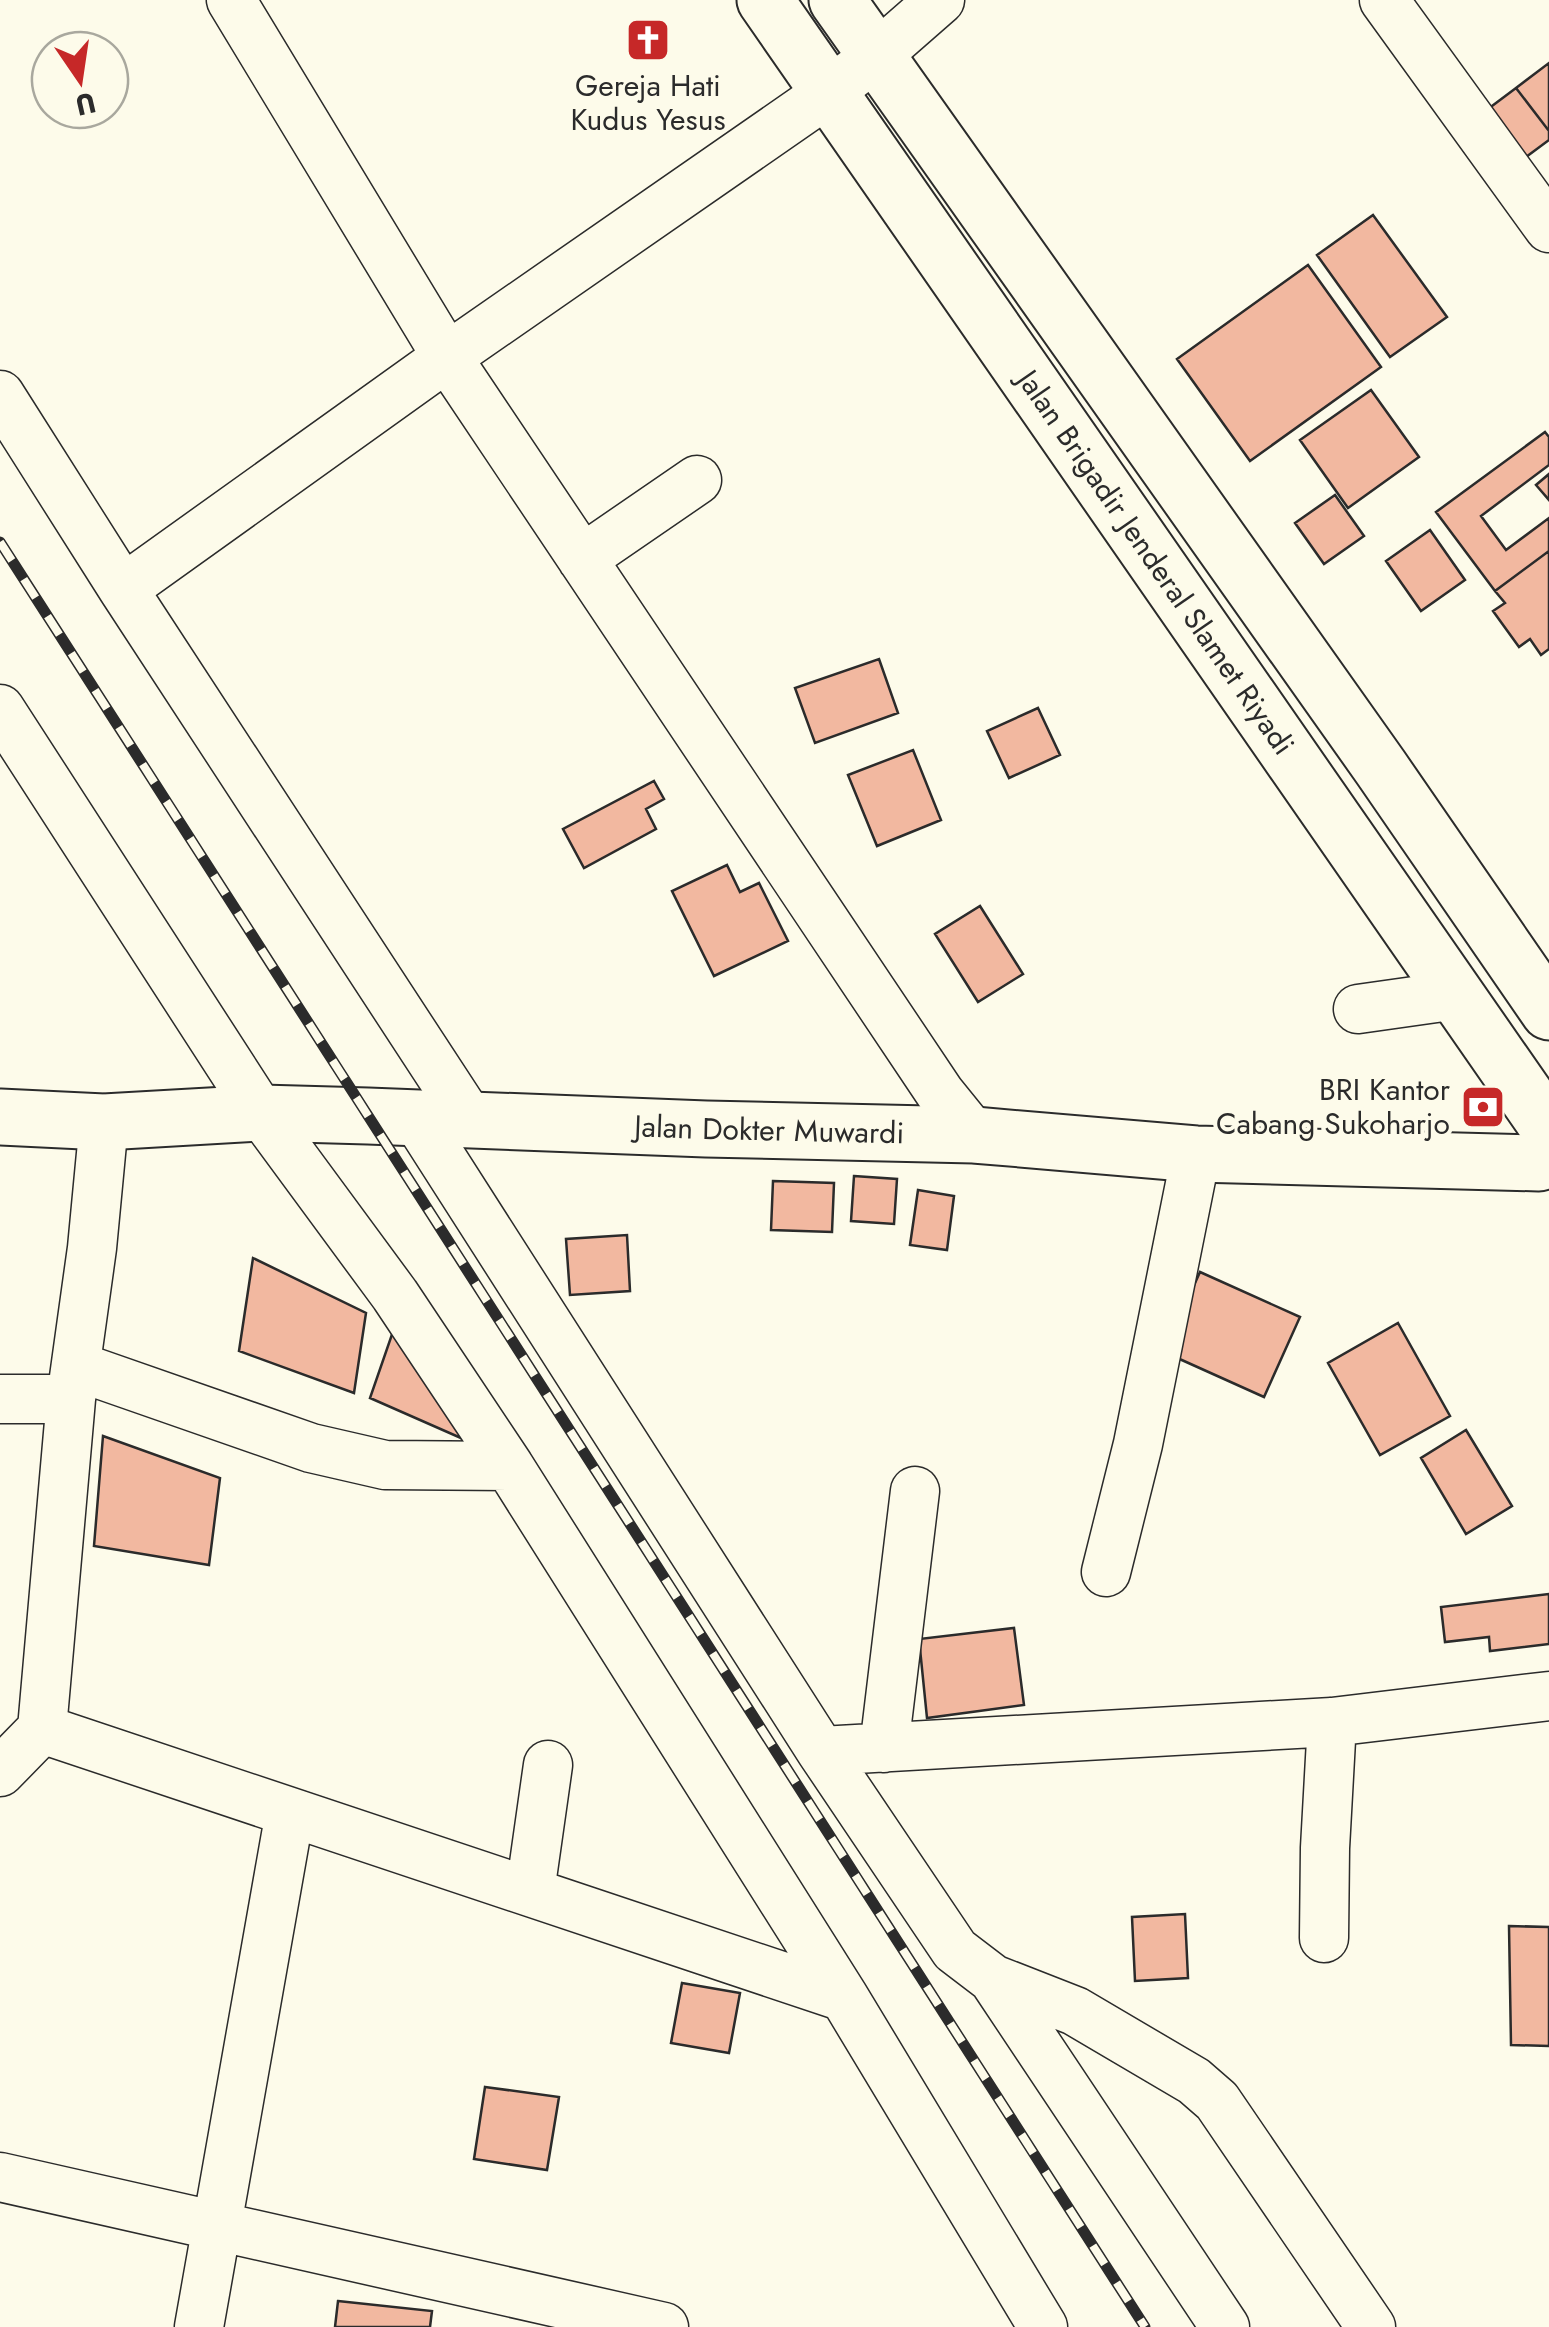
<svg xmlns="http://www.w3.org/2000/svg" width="1549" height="2327" font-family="Jost,sans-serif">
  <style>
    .building { fill: #f2b8a0; stroke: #2b2b2b; stroke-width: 2.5 }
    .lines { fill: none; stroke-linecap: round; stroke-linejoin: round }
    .minor-casing { stroke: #2b2b2b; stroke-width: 51 }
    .major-casing { stroke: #2b2b2b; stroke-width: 59 }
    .minor { stroke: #fdfbea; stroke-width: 48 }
    .major { stroke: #fdfbea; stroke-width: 55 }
    .rail-casing { stroke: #2b2b2b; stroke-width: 11 }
    .rail { stroke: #fdfbea; stroke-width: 8; stroke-dasharray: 22; stroke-linecap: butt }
    .labels { text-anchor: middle; stroke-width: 8; stroke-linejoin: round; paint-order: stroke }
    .poi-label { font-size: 30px; fill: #2b2b2b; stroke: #fdfbea }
    .street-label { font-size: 30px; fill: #2b2b2b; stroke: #fdfbea }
  </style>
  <rect width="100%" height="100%" fill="#fdfbea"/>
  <path class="building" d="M1549,63V131L1516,88Z
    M1516,88L1549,131V140L1526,157L1488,109Z
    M1373,215L1447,317L1390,357L1317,255Z
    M1308,265L1381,367L1250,461L1177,359Z
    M1371,390L1419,457L1348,508L1300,440Z
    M1545,432L1549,437V465L1481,516L1506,550L1549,518V551L1495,591L1436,512Z
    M1549,474V500L1536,485Z
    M1335,495L1364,536L1324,564L1295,523Z
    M1430,530L1465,580L1421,611L1386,561Z
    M1549,551V649L1541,655L1530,639L1519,647L1493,611L1505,603L1495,591Z
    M879,659L898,713L815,743L795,688Z
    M1038,708L1060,755L1009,778L987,731Z
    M913,750L941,820L877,846L848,775Z
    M654,781L664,799L646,809L656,829L584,868L563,829Z
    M727,865L740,892L759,883L788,941L714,976L672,891Z
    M980,906L1023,974L978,1002L935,934Z
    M854,1176L897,1179L894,1224L851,1221Z
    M773,1181L834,1183L832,1232L771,1230Z
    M918,1190L954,1196L947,1250L910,1245Z
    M627,1235L630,1291L570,1295L566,1239Z
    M253,1258L366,1313L354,1393L239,1351Z
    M1200,1272L1300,1317L1264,1397L1164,1352Z
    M398,1317L470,1442L370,1398Z
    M1398,1323L1450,1416L1380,1455L1328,1363Z
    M1466,1430L1512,1506L1466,1534L1421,1458Z
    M103,1436L220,1478L209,1565L94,1546Z
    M1549,1594V1644L1490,1651L1489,1637L1445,1642L1441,1607Z
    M1014,1628L1024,1705L927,1718L919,1639Z
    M1185,1914L1188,1978L1135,1981L1132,1917Z
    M1509,1926L1549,1927V2046L1511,2045Z
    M682,1983L740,1993L729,2053L671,2043Z
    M485,2087L559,2097L547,2170L474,2159Z
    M338,2301L432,2311L430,2327H335Z"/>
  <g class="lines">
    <defs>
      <path id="minor" d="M231,0L447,357L940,1093L974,1135
        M1384,0L1549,228
        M0,395L123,589L470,1120
        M582,559L697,480
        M123,589L447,357L829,92L876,56L940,0
        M0,709L261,1113L395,1295L509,1466L844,1997L1043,2327
        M1358,1009L1457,995
        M416,1118L821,1751L955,1950L993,1979L1225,2327
        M76,1366L311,1448L385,1465L509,1466
        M0,1399H71
        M1106,1572L1138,1444L1196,1154
        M42,1729L844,1997
        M884,1748L915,1491
        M821,1751L1332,1722L1549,1696
        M0,1772L42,1729L71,1399L92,1248L104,1122
        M530,1892L548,1765
        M1324,1938L1325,1848L1332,1722
        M993,1979L1075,2011L1194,2081L1217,2101L1371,2327
        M0,2177L664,2327
        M199,2327L290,1812"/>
      <g id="major">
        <path id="s1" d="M765,0L1545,1123"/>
        <path d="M837,0L1381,768L1549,1012"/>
        <path id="s2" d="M0,1117L104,1122L261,1113L368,1116L706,1129L974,1135L1196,1154L1539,1163"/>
      </g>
    </defs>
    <use href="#minor" class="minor-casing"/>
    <use href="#major" class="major-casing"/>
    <use href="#minor" class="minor"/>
    <use href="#major" class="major"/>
    <defs>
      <path id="rail" d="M0,542L1145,2327"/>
    </defs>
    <use href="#rail" class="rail-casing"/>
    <use href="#rail" class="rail"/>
  </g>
  <defs>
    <symbol id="church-square" viewBox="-11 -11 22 22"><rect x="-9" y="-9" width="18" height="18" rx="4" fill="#c62828" stroke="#fdfbea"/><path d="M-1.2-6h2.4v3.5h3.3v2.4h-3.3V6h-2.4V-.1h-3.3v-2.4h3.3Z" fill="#fff"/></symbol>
    <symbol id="bank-square" viewBox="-11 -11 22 22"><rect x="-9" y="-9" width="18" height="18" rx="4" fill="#c62828" stroke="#fdfbea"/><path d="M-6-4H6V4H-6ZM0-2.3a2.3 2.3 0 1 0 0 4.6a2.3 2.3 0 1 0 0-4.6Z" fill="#fff"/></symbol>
  </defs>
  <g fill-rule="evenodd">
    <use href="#church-square" x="623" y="15" width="50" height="50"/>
    <use href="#bank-square" x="1458" y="1082" width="50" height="50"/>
  </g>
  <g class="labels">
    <g class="poi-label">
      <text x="648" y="96">Gereja Hati<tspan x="648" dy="34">Kudus Yesus</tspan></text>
      <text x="1450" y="1100" text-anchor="end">BRI Kantor<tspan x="1450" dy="34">Cabang Sukoharjo</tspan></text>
    </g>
    <g class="street-label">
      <text dy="10" stroke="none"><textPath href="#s1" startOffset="685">Jalan Brigadir Jenderal Slamet Riyadi</textPath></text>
      <text dy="10" stroke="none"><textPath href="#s2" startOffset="770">Jalan Dokter Muwardi</textPath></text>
    </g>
  </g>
  <g transform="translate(80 80) rotate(167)"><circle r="48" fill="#fdfbea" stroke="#a9a89e" stroke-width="2.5"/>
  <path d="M0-8L18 38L0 25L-18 38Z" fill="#c62828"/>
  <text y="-15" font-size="28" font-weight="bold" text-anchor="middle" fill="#2b2b2b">U</text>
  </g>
</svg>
